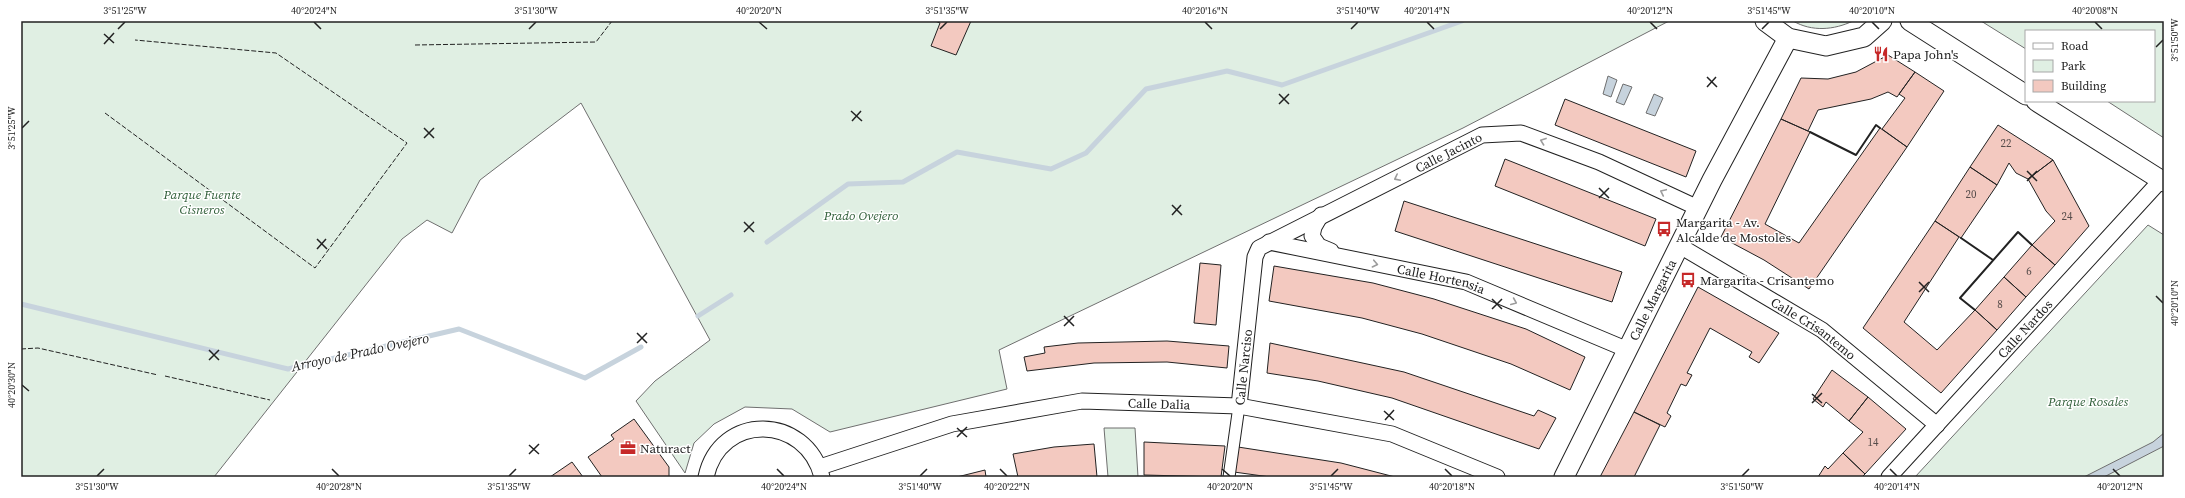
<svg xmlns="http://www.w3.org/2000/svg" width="2185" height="498" font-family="'Source Serif 4',serif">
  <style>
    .green { fill: #e0efe3; stroke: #6f6f6f }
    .water { fill: #c7d3dd; stroke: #6f6f6f }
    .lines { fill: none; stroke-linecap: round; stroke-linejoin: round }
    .stream { stroke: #c7d3dd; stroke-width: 5 }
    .building { fill: #f3c9c0; stroke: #222 }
    .pedestrian-casing { stroke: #222; stroke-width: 13 }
    .minor-casing { stroke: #222; stroke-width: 17 }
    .tertiary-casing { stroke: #222; stroke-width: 21 }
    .pedestrian { stroke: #fff; stroke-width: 11 }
    .minor { stroke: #fff; stroke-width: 15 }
    .tertiary { stroke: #fff; stroke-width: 19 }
    .fence { stroke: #222; stroke-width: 1; stroke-dasharray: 5 2; stroke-linecap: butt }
    .wall { stroke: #222; stroke-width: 2 }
    .oneway { stroke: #9c9c9c }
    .ticks { fill: none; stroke: #222; stroke-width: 1.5 }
    .labels { text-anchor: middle; stroke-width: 3; stroke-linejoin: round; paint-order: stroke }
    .number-label { font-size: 11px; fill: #564c4a }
    .poi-label { font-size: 13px; fill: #222; stroke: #fff; text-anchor: start }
    .street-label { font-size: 13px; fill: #222; stroke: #fff }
    .park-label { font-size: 13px; font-style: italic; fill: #2f5e38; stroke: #fff }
    .water-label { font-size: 14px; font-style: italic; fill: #222; stroke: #fff }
    .neatline { fill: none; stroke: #222; stroke-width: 1.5 }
    .ticks-label { font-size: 10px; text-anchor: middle; fill: #222 }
  </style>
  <rect width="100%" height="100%" fill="#fff"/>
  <path class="green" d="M21,21H1669L1463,128L999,350L1007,389L830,432L792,409L745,407L714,424L694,443L685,473L636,401L655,381L710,340L581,103L480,180L452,233L427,220L402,239L214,477H21Z
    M1793,21H1853C1834,30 1812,32 1793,21Z
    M1981,21H2164V138L2107,101H2154V31H2026V49Z
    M2148,225L2164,235V477H1915Z
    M1104,428H1135L1138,477H1108Z"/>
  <path class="water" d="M1608,76L1617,80L1611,97L1603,94Z
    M1623,84L1632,87L1624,105L1616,102Z
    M1654,94L1663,98L1655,116L1646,113Z
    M2164,433V446L2104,477H2084L2153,442Z"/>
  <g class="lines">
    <path class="stream" d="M767,242L848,184L903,182L957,152L1051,169L1086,153L1146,89L1227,71L1282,85L1462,21
      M21,304L288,369L459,329L585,378L641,347
      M698,316L731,295"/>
  </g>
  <path class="building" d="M935,21H971L956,55L931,46L940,23Z
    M1888,55L1915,72L1897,97L1888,92L1871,99L1818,110L1808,131L1781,119L1801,78L1828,79L1856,72Z
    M1915,72L1944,91L1907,147L1882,129L1905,98L1899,94Z
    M1565,99L1696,151L1686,177L1555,125Z
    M1781,119L1810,132L1765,224L1799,243L1880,128L1907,147L1809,289L1764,260L1721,237Z
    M1998,125L2053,160L2028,179L2016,173L2009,163L1997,185L1970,167Z
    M1505,159L1656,219L1645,246L1495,186Z
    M2053,160L2089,226L2055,265L2032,245L2055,221L2046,211L2028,179Z
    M1970,167L1997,185L1961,238L1935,221Z
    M1404,201L1622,272L1612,302L1395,231Z
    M1935,221L1959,237L1904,322L1937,350L1975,310L1997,330L1941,393L1863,328Z
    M2032,245L2055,265L2026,297L2004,277Z
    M1200,263L1221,265L1216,325L1194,323Z
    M1274,266L1373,283L1434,299L1526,329L1585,357L1570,390L1511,364L1422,334L1362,318L1269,301Z
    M2004,277L2026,297L1997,330L1975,310Z
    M1698,287L1779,333L1759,363L1749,357L1752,352L1710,328L1687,373L1692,375L1686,386L1681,384L1667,413L1671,416L1665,427L1634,412Z
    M1167,341L1229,346L1227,368L1167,362L1094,363L1027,371L1024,357L1045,353L1044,347L1078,343Z
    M1270,343L1404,372L1534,416L1538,410L1556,418L1539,449L1392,398L1318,381L1267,373Z
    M1832,370L1868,397L1849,421L1826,402L1823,407L1813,399Z
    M1868,397L1906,429L1865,474L1843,453L1863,432L1849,421Z
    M1634,412L1660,425L1634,477H1600Z
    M634,419L669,467V477H602L588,457L614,439L611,435Z
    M1144,442L1225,446L1221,477L1144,475Z
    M1094,444L1097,477H1018L1013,454L1054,447Z
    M1238,447L1341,463L1395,477H1270L1234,472Z
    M1843,453L1865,474L1862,477H1818L1825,466L1828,469Z
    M572,462L583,477H550Z
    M985,470L986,477H956H957Z"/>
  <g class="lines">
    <defs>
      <path id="pedestrian" d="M1229,477L1239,406"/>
      <g id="minor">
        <path d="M1321,215L1314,227L1312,236L1319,246L1331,251"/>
        <path id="s1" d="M1269,242L1466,282L1628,350"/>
        <path id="s2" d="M1680,246L1822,330L1937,425"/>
        <path id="s3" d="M1239,406L1255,257L1259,248L1482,135L1521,133L1599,162L1698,208"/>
        <path id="s4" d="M820,467L952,424L1082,401L1239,406L1392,434L1497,477"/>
        <path d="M706,477C720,412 806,414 822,477"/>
        <path id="s5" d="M1889,477L2161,180"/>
      </g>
      <g id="tertiary">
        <path d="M1765,21L1788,38L1826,46L1864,37L1882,21"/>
        <path d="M1910,21L2026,95"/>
        <path d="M2036,101L2164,182"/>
        <path id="s6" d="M1564,477L1712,180L1788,38"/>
      </g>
    </defs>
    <use href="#pedestrian" class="pedestrian-casing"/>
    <use href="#minor" class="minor-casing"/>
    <use href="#tertiary" class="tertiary-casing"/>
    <use href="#pedestrian" class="pedestrian"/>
    <use href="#minor" class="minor"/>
    <use href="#tertiary" class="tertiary"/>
    <path class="fence" d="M415,45L596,42L612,21
      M105,113L315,268L407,143L276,53L135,40
      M21,349L38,348L158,375
      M165,376L270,400"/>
    <path class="wall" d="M1810,132L1856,155L1876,125L1880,128
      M1961,238L1993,260
      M1975,310L1960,298L2018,232L2032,245"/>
  </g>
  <defs><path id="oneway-chevron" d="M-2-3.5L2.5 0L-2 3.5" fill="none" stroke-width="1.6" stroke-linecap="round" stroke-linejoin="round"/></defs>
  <g class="oneway">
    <use href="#oneway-chevron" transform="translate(1543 141) rotate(-160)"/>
    <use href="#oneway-chevron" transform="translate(1397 178) rotate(153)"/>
    <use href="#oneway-chevron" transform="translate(1663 192) rotate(-155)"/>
    <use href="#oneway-chevron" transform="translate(1375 264) rotate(12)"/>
    <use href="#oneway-chevron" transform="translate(1514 302) rotate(23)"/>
  </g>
  <path class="ticks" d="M314,22L321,29M759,22L767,29M1205,22L1212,29M1427,22L1434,29M1650,22L1657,29M1872,22L1879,29M2095,22L2102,29M118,29L125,22M529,29L536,22M940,29L947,22M1351,29L1358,22M1762,29L1769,22M104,34L114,43M104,44L114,33M2156,47L2163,40M1707,77L1717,87M1707,87L1716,77M1279,94L1289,104M1279,104L1289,94M851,111L862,121M852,121L861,111M22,128L29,121M424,128L434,138M424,138L434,128M2027,171L2037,181M2027,181L2037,171M1599,188L1609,198M1599,198L1609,188M1172,205L1182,215M1172,215L1181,205M744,222L754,232M744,232L754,222M317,239L327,249M317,249L326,239M1919,282L1929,292M1919,292L1929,282M2156,296L2163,303M1492,299L1502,309M1492,309L1502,299M1064,316L1074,326M1064,326L1074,316M637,333L647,343M637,343L647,333M209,350L219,360M209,360L219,350M22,385L29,391M1812,394L1822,403M1812,403L1822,393M1384,411L1394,420M1385,420L1394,410M957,428L967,437M957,437L967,427M529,445L539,454M529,454L539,444M332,469L339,476M777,469L784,476M1000,469L1007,476M1222,469L1230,476M1445,469L1452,476M1890,469L1897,476M2113,469L2120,476M97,476L104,469M509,476L516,469M920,476L927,469M1331,476L1338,469M1742,476L1749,469"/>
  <defs>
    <symbol id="restaurant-bare" viewBox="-9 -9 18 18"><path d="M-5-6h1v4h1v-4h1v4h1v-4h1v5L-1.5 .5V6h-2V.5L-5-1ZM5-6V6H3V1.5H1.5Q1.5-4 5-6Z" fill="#c62828" stroke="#fff" stroke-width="2.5" paint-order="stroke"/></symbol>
    <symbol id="bus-bare" viewBox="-9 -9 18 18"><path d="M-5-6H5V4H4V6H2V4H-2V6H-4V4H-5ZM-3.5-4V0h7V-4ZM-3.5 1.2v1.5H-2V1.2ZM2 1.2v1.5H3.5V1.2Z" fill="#c62828" stroke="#fff" stroke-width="2.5" paint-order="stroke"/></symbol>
    <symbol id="office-bare" viewBox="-9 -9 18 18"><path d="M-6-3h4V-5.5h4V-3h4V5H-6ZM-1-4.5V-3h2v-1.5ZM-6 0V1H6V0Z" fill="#c62828" stroke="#fff" stroke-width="2.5" paint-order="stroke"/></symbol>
  </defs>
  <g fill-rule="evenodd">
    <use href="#restaurant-bare" x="1870" y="43" width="22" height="22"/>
    <use href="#bus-bare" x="1653" y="218" width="22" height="22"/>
    <use href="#bus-bare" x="1677" y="269" width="22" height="22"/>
    <use href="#office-bare" x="617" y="437" width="22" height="22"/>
  </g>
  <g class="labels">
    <g class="number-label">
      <text x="2006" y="147">22</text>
      <text x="1971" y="198">20</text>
      <text x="2067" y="220">24</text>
      <text x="2029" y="275">6</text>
      <text x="2000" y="308">8</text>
      <text x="1873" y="446">14</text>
    </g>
    <g class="poi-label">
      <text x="1893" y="59">Papa John's</text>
      <text x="1676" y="227">Margarita - Av.<tspan x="1676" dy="15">Alcalde de Mostoles</tspan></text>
      <text x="1700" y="285">Margarita - Crisantemo</text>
      <text x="640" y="453">Naturact</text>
    </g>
    <g class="street-label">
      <text dy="5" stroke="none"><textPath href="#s3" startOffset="372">Calle Jacinto</textPath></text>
      <text dy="5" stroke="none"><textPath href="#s1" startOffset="176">Calle Hortensia</textPath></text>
      <text dy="5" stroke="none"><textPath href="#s6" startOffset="198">Calle Margarita</textPath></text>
      <text dy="5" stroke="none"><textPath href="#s2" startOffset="157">Calle Crisantemo</textPath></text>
      <text dy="5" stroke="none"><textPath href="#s5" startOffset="201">Calle Nardos</textPath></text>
      <text dy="5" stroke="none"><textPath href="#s3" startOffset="39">Calle Narciso</textPath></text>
      <text dy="5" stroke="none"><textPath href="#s4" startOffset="348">Calle Dalia</textPath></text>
    </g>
    <g class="park-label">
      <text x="202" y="199">Parque Fuente<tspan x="202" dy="15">Cisneros</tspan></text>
      <text x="861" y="220">Prado Ovejero</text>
      <text x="2088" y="406">Parque Rosales</text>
    </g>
    <g class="water-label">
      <text transform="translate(360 352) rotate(-12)" y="5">Arroyo de Prado Ovejero</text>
    </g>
  </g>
  <rect width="2185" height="498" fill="none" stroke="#ffffff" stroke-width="44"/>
  <rect x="2025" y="30" width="130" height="72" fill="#ffffff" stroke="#a7a7a7"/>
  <rect x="2033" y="43" width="20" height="6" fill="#ffffff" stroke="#a7a7a7"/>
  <text x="2061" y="50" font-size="12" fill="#222222">Road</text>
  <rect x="2033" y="60" width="20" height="12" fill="#e0efe3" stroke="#a7a7a7"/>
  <text x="2061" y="70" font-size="12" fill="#222222">Park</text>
  <rect x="2033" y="80" width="20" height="12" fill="#f3c9c0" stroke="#a7a7a7"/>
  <text x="2061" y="90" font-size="12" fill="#222222">Building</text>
  <rect x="22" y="22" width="2141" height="454" class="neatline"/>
  <g class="ticks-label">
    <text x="125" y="14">3°51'25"W</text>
    <text x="314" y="14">40°20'24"N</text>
    <text x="536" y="14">3°51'30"W</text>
    <text x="759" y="14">40°20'20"N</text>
    <text x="947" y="14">3°51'35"W</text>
    <text x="1205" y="14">40°20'16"N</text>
    <text x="1358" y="14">3°51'40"W</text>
    <text x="1427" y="14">40°20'14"N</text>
    <text x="1650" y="14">40°20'12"N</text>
    <text x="1769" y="14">3°51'45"W</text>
    <text x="1872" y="14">40°20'10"N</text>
    <text x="2095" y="14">40°20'08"N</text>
    <text transform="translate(2174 40) rotate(-90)" y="4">3°51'50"W</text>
    <text transform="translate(11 128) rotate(-90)" y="4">3°51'25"W</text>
    <text transform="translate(2174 303) rotate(-90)" y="4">40°20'10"N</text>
    <text transform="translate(11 385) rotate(-90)" y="4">40°20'30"N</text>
    <text x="97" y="490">3°51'30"W</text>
    <text x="339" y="490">40°20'28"N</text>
    <text x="509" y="490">3°51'35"W</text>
    <text x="784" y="490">40°20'24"N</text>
    <text x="920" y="490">3°51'40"W</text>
    <text x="1007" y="490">40°20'22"N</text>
    <text x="1230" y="490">40°20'20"N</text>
    <text x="1331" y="490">3°51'45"W</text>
    <text x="1452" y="490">40°20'18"N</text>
    <text x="1742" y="490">3°51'50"W</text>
    <text x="1897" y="490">40°20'14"N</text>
    <text x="2120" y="490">40°20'12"N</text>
  </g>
</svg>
